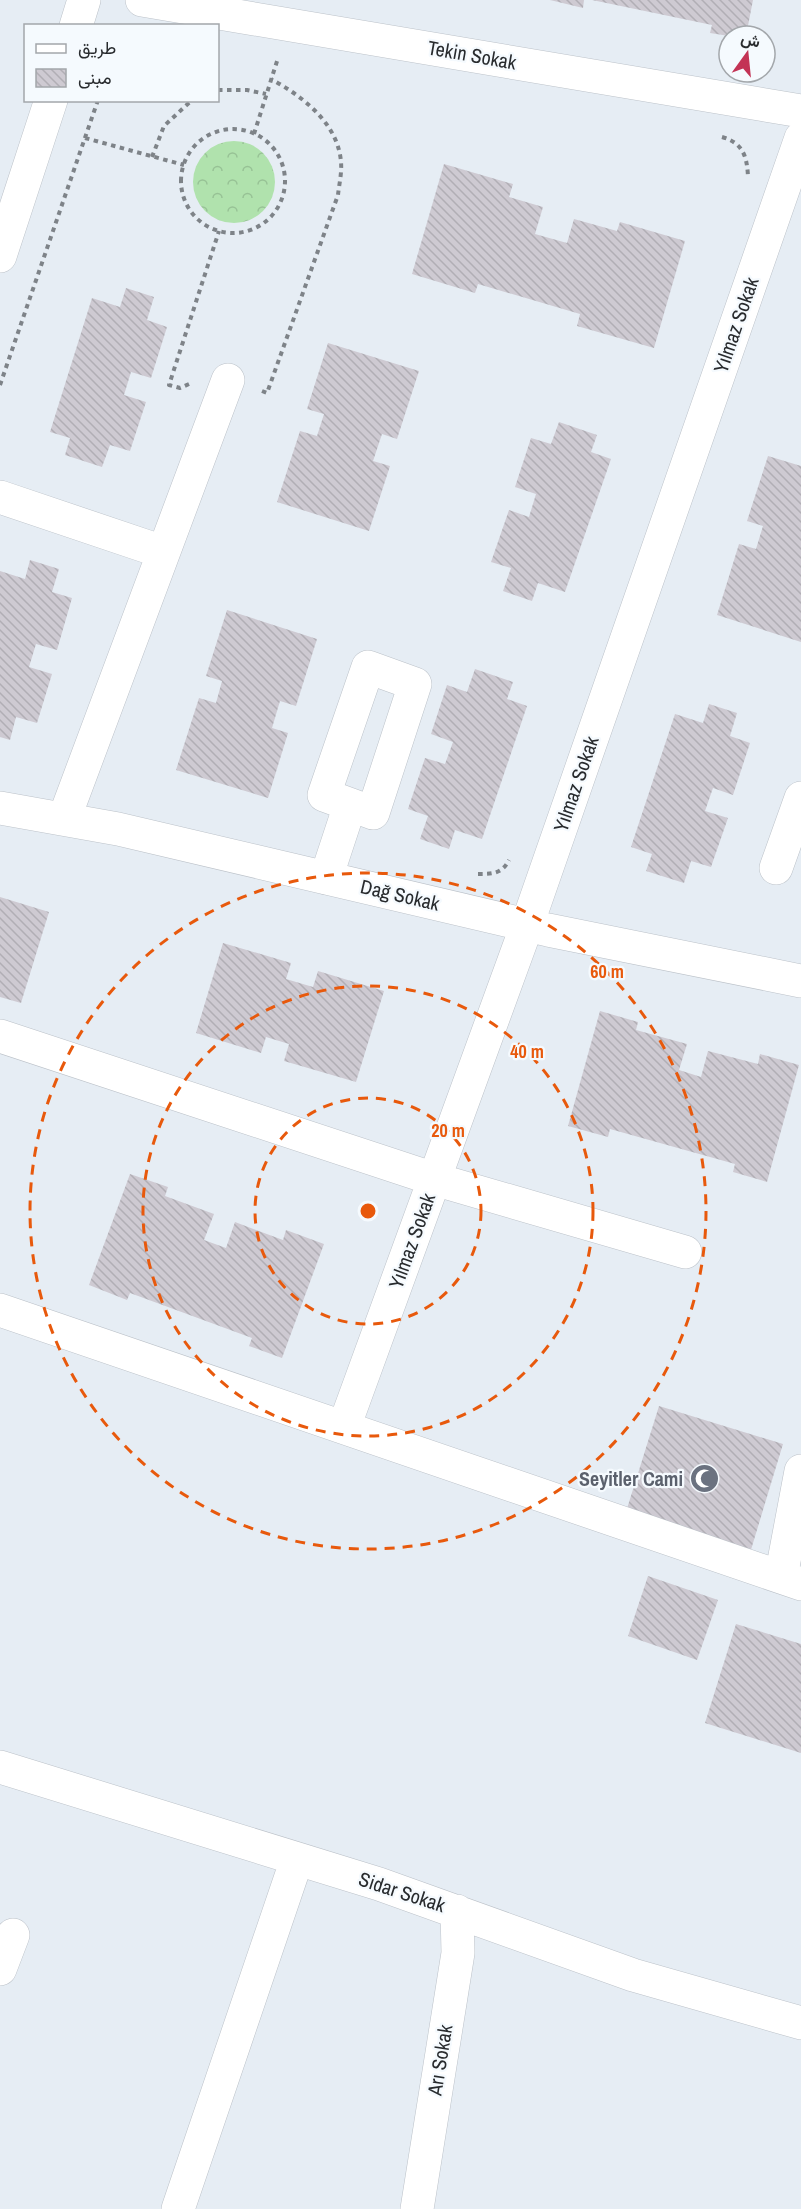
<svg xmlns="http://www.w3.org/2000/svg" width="801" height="2209" font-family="'Archivo Narrow',Vazirmatn,sans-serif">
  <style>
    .park { fill: url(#park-crowns) }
    .building { fill: url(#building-back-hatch) }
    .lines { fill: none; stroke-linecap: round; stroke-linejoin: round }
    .minor-casing { stroke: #bcc2c9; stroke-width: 34 }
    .path { stroke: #7e8388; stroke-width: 4; stroke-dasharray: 4.5 4.5; stroke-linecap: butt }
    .minor { stroke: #fff; stroke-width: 33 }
    .ring { fill: none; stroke: #e8590c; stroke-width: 3; stroke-dasharray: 10 8 }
    .labels { text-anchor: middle; stroke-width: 4.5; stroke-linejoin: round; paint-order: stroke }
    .street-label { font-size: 20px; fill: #282b2e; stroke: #f5fafe }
    .worship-label { font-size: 20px; font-weight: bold; fill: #5b616d; stroke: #f5fafe; text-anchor: end }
    .centre { fill: #e8590c; stroke: #f5fafe; stroke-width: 3 }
    .ring-label { font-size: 18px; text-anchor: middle; font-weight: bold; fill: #e8590c; stroke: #f5fafe; stroke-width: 4.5; stroke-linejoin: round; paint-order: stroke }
  </style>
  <defs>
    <pattern id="park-crowns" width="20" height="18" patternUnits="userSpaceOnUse" patternTransform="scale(1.5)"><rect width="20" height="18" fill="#b0e2ad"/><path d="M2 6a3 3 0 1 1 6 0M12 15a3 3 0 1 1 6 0" fill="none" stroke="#97c295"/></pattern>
    <pattern id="building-back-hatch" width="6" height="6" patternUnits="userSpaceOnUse" patternTransform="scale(1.5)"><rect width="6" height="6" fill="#cecad2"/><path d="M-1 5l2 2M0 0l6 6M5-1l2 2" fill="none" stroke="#b1aeb5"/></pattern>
  </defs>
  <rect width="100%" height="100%" fill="#e6edf4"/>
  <path class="park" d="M193 182a41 41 0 1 1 82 0a41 41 0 1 1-82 0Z"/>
  <path class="building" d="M550,0H584L583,8Z
    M592,0H753L746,36H729L710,33L712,25Z
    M444,164L513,184L509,197L543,207L535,234L567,243L574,219L617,231L620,222L685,241L654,348L577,326L580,314L478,284L475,293L412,274Z
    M126,288L154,297L147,320L167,327L151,378L131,372L124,395L146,402L130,451L110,445L102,467L65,455L70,438L50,432L92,298L120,307Z
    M328,343L419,371L397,439L382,434L373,461L390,466L369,531L277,502L300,431L317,436L324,414L307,409Z
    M559,422L597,435L591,452L611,459L565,592L538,583L532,601L503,591L511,568L491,562L509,510L529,517L536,494L515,487L531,438L551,444Z
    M768,456L801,466V642L717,615L739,544L756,549L763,526L747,521Z
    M30,560L59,569L52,592L72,598L57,650L36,644L29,667L52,674L37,723L16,717L10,740L0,737V571L25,579Z
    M227,610L317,639L296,706L280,701L272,728L288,733L268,798L176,770L199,698L216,703L222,681L206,676Z
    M475,669L513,682L507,699L527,706L482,839L455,830L449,849L420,839L428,816L408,809L425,758L445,764L453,742L431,734L447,685L467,692Z
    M709,704L737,713L730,736L750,743L733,795L713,788L705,811L728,818L711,867L691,861L684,883L646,871L652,854L631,847L675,714L703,723Z
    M0,897L49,912L21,1003L0,997Z
    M223,943L291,963L286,979L313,987L318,971L384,991L356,1082L284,1061L289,1044L266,1037L261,1053L196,1033Z
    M600,1011L638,1022L636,1030L687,1044L679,1070L701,1077L708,1051L758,1064L760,1054L799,1065L767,1182L733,1172L735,1164L610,1129L608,1137L568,1126Z
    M130,1174L168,1187L165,1196L214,1214L204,1240L226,1248L235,1222L283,1240L286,1230L324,1244L282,1358L249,1346L252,1338L130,1293L127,1300L89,1285Z
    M659,1406L783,1444L750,1553L625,1515Z
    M648,1576L718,1600L697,1660L628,1636Z
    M736,1624L801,1644V1753L705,1723Z"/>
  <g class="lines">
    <defs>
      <path id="minor" d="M142,0L801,111
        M76,26L84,0
        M0,256L51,100
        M0,497L163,552
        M368,667L415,684L373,813L324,795Z
        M0,808L118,829L548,930L801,981
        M64,819L228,380
        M776,868L801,798
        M326,878L350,805
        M0,1036L434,1179L685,1252
        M0,1310L801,1584
        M344,1427L527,925L801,138
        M781,1577L801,1471
        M0,1767L379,1884L633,1975L801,2023
        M0,1969L13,1935
        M178,2209L297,1859
        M417,2209L458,1953L457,1911"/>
    </defs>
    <use href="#minor" class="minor-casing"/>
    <path class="path" d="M218,90H247L266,94
      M181 181a52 52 0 1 1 104 0a52 52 0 1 1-104 0Z
      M254,134L278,58
      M722,137C743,143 747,156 748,177
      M85,138L184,165
      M152,157L164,126L192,100
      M189,384L180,388L169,385L219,231
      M0,385L98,100
      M262,391L267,393L338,195C339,185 342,173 341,162C338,123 302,96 271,79
      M478,874C492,874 502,874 509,860"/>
    <use href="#minor" class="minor"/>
  </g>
  <g class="ring">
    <circle cx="368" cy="1211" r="113"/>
    <circle cx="368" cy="1211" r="225"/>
    <circle cx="368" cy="1211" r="338"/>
  </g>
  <defs>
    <symbol id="mosque-disc" viewBox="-11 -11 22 22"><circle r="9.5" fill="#6b7280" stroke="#f5fafe"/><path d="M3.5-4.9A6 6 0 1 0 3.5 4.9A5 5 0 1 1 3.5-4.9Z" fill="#fff"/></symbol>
  </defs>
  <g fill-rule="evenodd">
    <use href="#mosque-disc" x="688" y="1462" width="33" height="33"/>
  </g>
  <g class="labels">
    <g class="street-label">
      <text transform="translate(472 55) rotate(10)" y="7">Tekin Sokak</text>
      <text transform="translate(736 325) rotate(-71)" y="7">Yılmaz Sokak</text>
      <text transform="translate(576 784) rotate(-71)" y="7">Yılmaz Sokak</text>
      <text transform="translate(400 895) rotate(13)" y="7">Dağ Sokak</text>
      <text transform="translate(412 1241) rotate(-70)" y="7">Yılmaz Sokak</text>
      <text transform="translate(402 1892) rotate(18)" y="7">Sidar Sokak</text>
      <text transform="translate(440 2060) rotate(-81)" y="7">Arı Sokak</text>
    </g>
    <g class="worship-label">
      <text x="683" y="1486">Seyitler Cami</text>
    </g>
  </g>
  <circle cx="368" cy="1211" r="9" class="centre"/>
  <g class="ring-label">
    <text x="607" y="978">60 m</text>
    <text x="527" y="1058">40 m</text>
    <text x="448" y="1137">20 m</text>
  </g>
  <rect x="24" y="24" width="195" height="78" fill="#f5fafe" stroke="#a3a7ab" stroke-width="1.5"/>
  <rect x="36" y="44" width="30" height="9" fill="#ffffff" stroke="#a3a7ab" stroke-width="1.5"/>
  <text x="78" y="54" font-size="18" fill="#282b2e">طريق</text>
  <rect x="36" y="69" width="30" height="18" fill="url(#building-back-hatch)" stroke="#a3a7ab" stroke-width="1.5"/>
  <text x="78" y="84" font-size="18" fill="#282b2e">مبنى</text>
  <g transform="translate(747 54) rotate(15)"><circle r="28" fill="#f5fafe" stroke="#a3a7ab" stroke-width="1.5"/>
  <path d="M0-4.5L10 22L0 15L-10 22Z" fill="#c33355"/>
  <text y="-9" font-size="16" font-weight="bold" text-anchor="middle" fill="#282b2e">ش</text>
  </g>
</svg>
